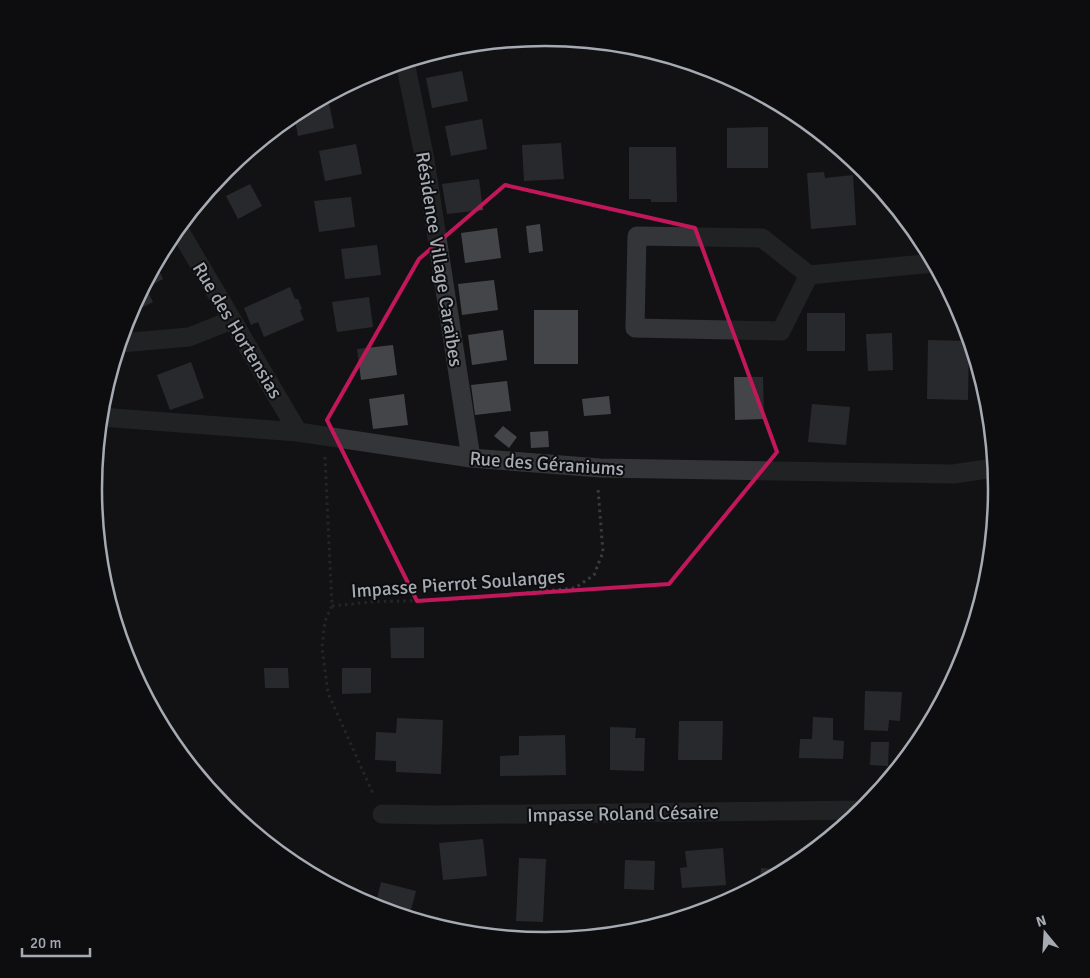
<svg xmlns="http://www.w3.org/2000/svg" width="1090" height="978" font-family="Signika,sans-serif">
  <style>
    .building { fill: #444549 }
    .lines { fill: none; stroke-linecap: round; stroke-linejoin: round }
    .path { stroke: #3a3c3f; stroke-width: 3; stroke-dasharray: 2.5 4; stroke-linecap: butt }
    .minor { stroke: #343538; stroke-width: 19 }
    .marked { fill: none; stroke: #c2185b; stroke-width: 4; stroke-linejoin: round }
    .labels { text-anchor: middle; stroke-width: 4; stroke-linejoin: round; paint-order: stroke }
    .street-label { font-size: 19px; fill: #a5aab3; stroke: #0d0d0f }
    .rim { fill: none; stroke: #a5aab3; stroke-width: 2.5 }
  </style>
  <rect width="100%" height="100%" fill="#121214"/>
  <path class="building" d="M481,44L482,46L445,54L444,50L457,46Z
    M462,71L468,101L432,108L426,78Z
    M328,98L334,128L298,136L294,114L320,100Z
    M482,119L487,149L451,156L445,126Z
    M768,127V168H727V128Z
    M561,143L564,179L524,181L522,145Z
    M356,144L362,174L325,181L319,151Z
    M629,147H676L677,202H651V199H629Z
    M824,172L825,178L853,175L856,225L811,229L807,173Z
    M479,179L483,210L447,214L442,184Z
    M874,181L877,186L882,191H874Z
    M250,184L262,206L238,219L226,196Z
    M351,197L355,227L319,232L314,201Z
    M540,224L543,251L529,253L526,226Z
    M497,228L501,258L465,263L461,233Z
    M377,245L381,275L345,279L341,249Z
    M156,264L163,279L146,288L153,302L129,314Z
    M494,280L498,310L462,315L458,284Z
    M290,287L295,299H298L302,309L300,310L304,320L264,337L258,322L251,325L244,308Z
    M369,297L373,327L337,332L332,302Z
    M534,310H578V364H534Z
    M807,313H845V351H807Z
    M503,330L507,360L472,365L468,335Z
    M892,333L893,370L868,371L866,334Z
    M928,340L969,341L968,400L927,399Z
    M393,345L397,375L361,380L357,349Z
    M191,362L204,398L170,410L157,375Z
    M734,377H763L764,419L735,420Z
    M507,381L511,411L475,415L471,385Z
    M404,394L408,425L373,429L369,399Z
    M609,396L611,414L584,416L582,399Z
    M812,404L850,407L846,445L808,442Z
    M503,426L517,437L509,448L494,436Z
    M548,431L549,447L531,448L530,432Z
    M424,627V658H391L390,628Z
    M264,668H288L289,688H265Z
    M342,668H371V693L342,694Z
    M865,691L902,692L900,721L889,720L888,731L864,730Z
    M813,717L833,718V740L844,741L843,759L799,758L800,739H812Z
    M397,718L443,720L441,774L396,772V761L375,760L376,732L396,733Z
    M679,721H723L722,760H678Z
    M610,727L636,728L635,738H645L644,771L610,770Z
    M565,735L566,775L500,776V756L519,755V736Z
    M871,742H889L888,766L870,765Z
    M483,839L487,876L443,880L439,843Z
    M723,848L726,885L682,888L680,868L687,867L685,851Z
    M519,858L546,859L543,922L516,921Z
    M625,860L655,861L654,890L624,889Z
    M761,868L772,869L786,870L760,883Z
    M381,882L416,891L409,917L375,907Z"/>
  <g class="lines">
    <path class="path" d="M325,457L332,606L325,621L322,648L328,693L374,796
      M332,606L371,602L463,599L575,588L594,575L603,552L598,489"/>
    <path class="minor" d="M405,62L425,160L471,458
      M178,228L298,432
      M809,275L781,331L635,328L637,236L762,238L809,275L934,263
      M121,343L189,337L232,320
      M101,417L298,432L471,458L600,468L953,474L994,468
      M382,814L435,815L863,810"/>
  </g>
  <path d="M0 0H1090V978H0ZM505,185L695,228L777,452L669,584L417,601L327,420L419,259Z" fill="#121214" fill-opacity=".55" fill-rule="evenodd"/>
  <path class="marked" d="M505,185L695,228L777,452L669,584L417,601L327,420L419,259Z"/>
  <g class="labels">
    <g class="street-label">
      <text transform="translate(440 259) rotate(81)" y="7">Résidence Village Caraïbes</text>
      <text transform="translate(238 330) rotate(59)" y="7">Rue des Hortensias</text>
      <text transform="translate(547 463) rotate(4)" y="7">Rue des Géraniums</text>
      <text transform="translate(458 583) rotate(-4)" y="7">Impasse Pierrot Soulanges</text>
      <text transform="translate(623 813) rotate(-1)" y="7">Impasse Roland Césaire</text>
    </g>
  </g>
  <path d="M0 0H1090V978H0ZM102 489a443 443 0 1 1 886 0a443 443 0 1 1-886 0Z" fill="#0d0d0f" fill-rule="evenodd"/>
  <path class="rim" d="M102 489a443 443 0 1 1 886 0a443 443 0 1 1-886 0Z"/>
  <g transform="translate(1045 933) rotate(342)" stroke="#0d0d0f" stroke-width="4" paint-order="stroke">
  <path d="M0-4L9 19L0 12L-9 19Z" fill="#a5aab3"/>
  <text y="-8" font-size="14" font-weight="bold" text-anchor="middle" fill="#a5aab3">N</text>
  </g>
  <path d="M22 948v8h68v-8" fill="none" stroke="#a5aab3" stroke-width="2.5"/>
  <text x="30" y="948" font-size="15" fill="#a5aab3" stroke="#0d0d0f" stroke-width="4" paint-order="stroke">20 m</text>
</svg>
